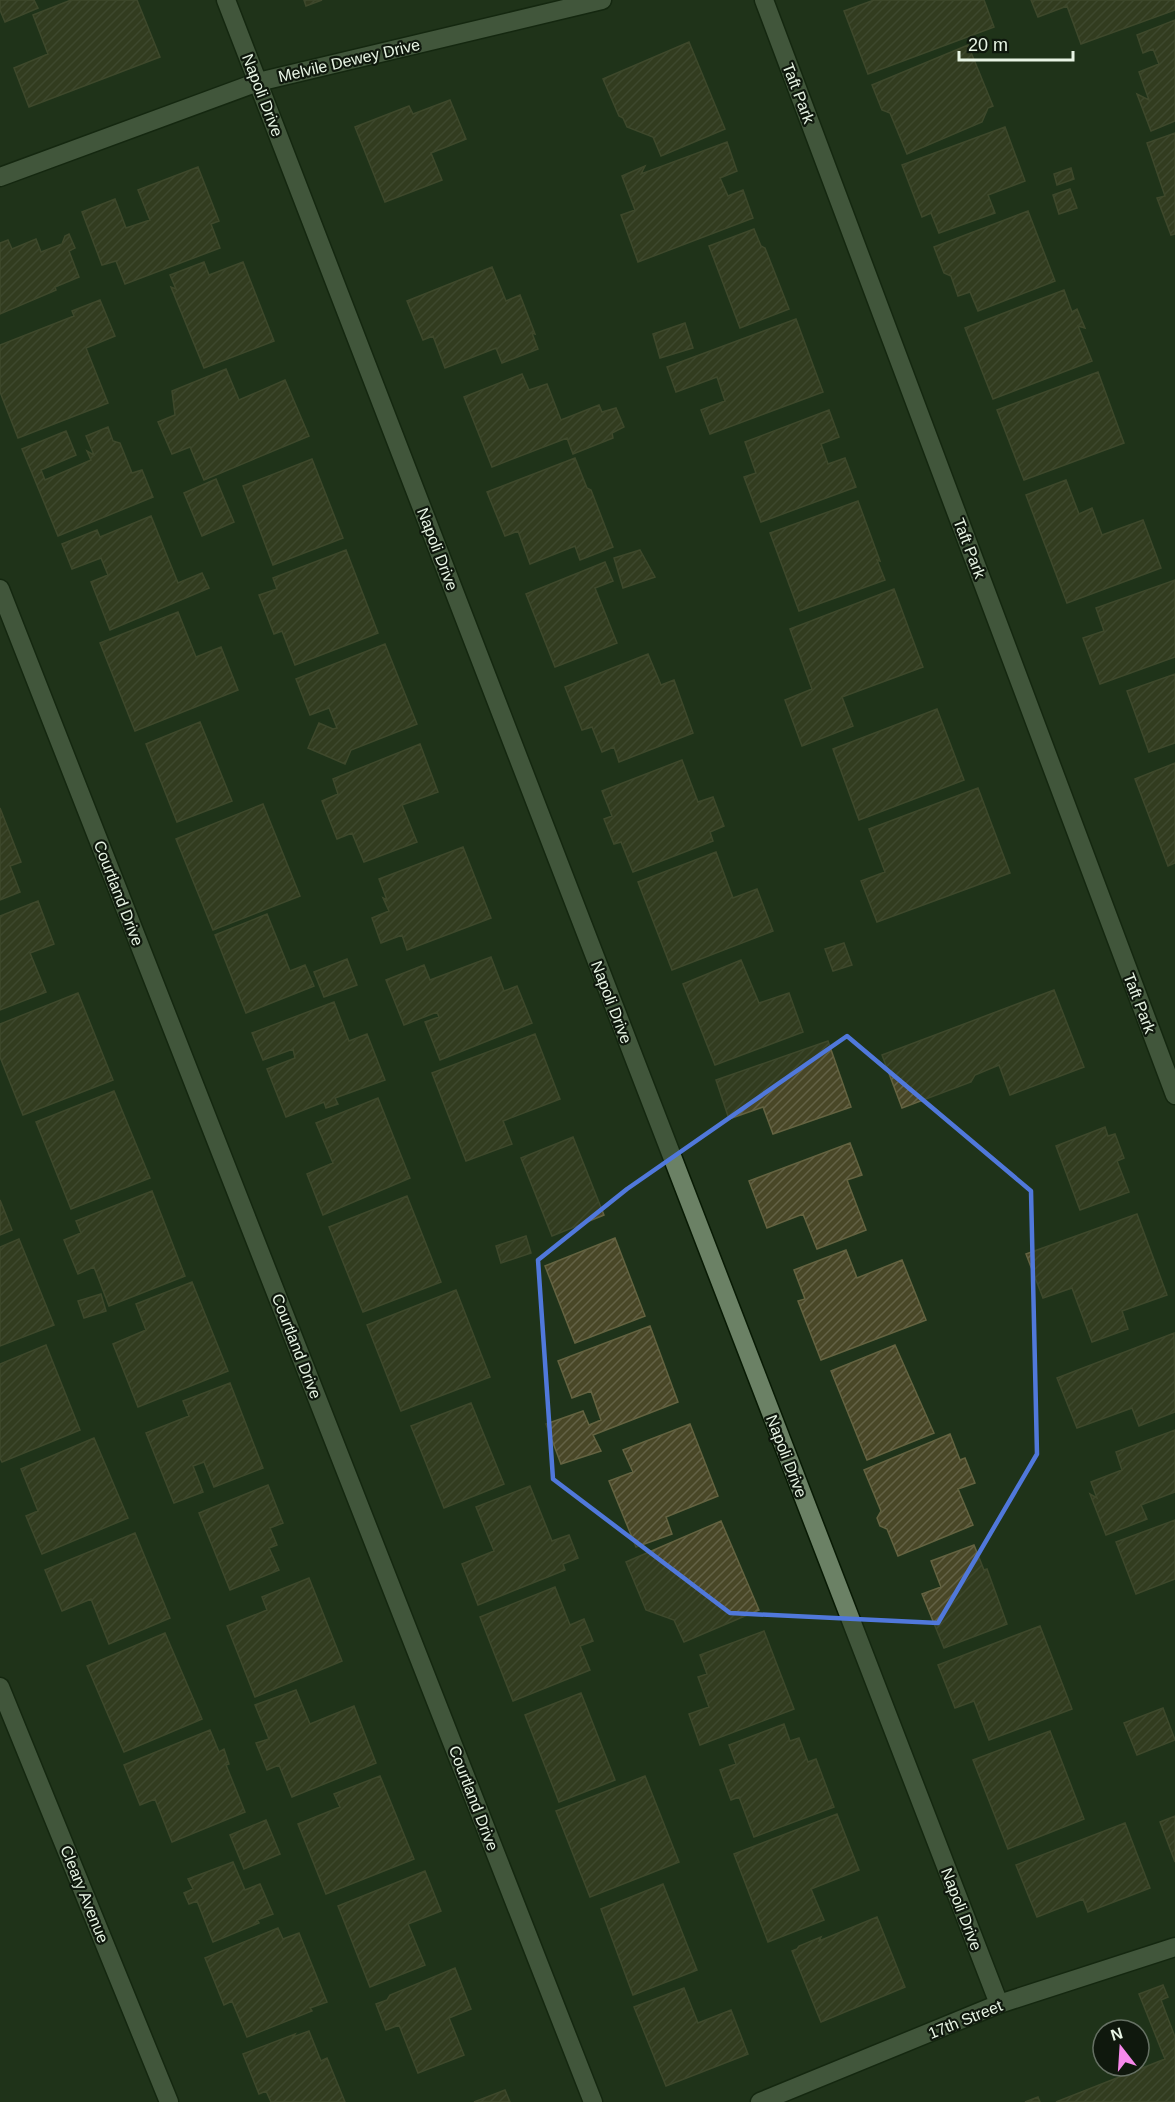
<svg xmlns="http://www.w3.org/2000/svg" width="1175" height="2102" font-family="Arial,sans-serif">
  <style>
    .building { fill: url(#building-hatch); stroke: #646341; stroke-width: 1.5 }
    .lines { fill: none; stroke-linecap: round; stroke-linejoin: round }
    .street-casing { stroke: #081a04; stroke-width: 21 }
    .secondary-casing { stroke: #081a04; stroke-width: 21 }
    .street { stroke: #6b8165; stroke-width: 18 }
    .secondary { stroke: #6b8165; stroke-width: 18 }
    .marked { fill: none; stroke: #5078db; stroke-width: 4.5; stroke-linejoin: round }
    .labels { text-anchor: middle; stroke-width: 4.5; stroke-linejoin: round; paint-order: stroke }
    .street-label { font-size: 16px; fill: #e7f4e4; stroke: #0f180d }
  </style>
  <defs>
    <pattern id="building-hatch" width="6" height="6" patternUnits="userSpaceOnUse" patternTransform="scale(1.5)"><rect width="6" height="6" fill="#494727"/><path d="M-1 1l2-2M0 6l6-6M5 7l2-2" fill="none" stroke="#636246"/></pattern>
  </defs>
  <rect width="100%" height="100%" fill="#1f331a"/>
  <path class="building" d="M0,0H34L38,8L5,22L0,10Z
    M71,0H137L160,57L29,107L14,68L48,54L33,15Z
    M304,0H322L306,6Z
    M874,0H984L994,27L868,74L844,11Z
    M1031,0H1175V10L1081,44L1067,6L1038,17Z
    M1175,20V121L1151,131L1137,94L1149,100L1139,72L1159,64L1153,49L1143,53L1137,35Z
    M689,42L725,129L661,156L653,137L627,127L623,118L619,116L603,79Z
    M968,45L993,106L988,108L982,122L907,154L890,113L882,110L872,85Z
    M450,100L466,139L431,153L442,180L385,202L355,127L409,106L413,114Z
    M1005,127L1025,181L988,195L995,213L939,233L931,213L922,217L902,165Z
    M1175,133V234L1171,235L1157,198L1165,196L1147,143Z
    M727,142L737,171L720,178L728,196L743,190L753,218L638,262L621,215L635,210L622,176L645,166L641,174Z
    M198,167L219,221L211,224L220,248L125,284L116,261L102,265L82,212L115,199L126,228L150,220L138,190Z
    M1071,168L1074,179L1057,185L1054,174Z
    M1070,189L1077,208L1059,214L1053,195Z
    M1028,211L1055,281L978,311L970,292L958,296L951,276L944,273L934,247Z
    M754,229L761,246L765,248L789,309L740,328L709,246Z
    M69,234L75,248L69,251L79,277L55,287L56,290L0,314V243L8,240L12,249L36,239L41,252L62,244L65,236Z
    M204,262L209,275L243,262L274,341L204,368L171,287L176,289L170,275Z
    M492,267L506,301L520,295L535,334L532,333L538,349L502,363L496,348L445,368L433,336L423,340L407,301Z
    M1064,290L1072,312L1077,309L1085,328L1078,326L1092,361L993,399L965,328Z
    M100,300L115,336L86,348L108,403L18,438L0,392V345L74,316L72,311Z
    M796,319L823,392L710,434L701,410L725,401L717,377L676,392L667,367Z
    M685,323L693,348L660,358L653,334Z
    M226,369L239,400L285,380L309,436L204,480L190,447L172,454L158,422L175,415L172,391Z
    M1098,372L1124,443L1024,480L997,410Z
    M522,374L529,390L547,384L561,420L599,405L602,412L616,408L624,427L612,433L613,438L573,454L567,438L492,467L464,397Z
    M829,410L839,437L821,444L828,464L845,458L856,487L761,522L744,477L756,473L745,442Z
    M108,427L113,441L120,443L132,473L142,470L153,497L58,536L22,449L66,431L76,455L41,470L45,480L91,460L87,451L94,455L86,436Z
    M575,458L587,488L591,490L613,547L580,560L575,546L530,564L518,531L505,536L487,492Z
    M312,459L343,538L273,565L243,486Z
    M216,479L234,522L202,536L184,493Z
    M1066,480L1079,514L1092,508L1102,535L1143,520L1161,568L1067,603L1026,495Z
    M858,501L880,561L877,560L885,580L799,611L770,533Z
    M151,516L178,583L202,573L209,588L110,630L91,582L108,575L101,558L72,569L62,544L97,530L100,537Z
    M346,550L378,633L295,665L282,631L274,634L259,595L277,589L273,578Z
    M640,550L655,577L623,588L614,558Z
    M605,562L613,581L595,588L617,643L555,667L526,594Z
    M1175,580V657L1100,684L1083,638L1104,631L1096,608Z
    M894,589L923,667L842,697L853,726L802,746L785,700L812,689L790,629Z
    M178,612L196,657L221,647L238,690L135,731L100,643Z
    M385,644L417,724L351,750L345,764L308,748L319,723L333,729L337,728L329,708L310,715L296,679Z
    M648,654L661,685L674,680L693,733L619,762L614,747L602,752L592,727L582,730L565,687Z
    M1175,674V743L1149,752L1127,691Z
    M937,709L964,780L859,820L833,749Z
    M200,722L232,801L177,822L146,744Z
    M420,744L438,792L402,805L417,842L364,862L352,833L337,839L322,801L338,794L333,779Z
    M682,760L698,802L713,797L724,826L710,832L713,841L633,872L621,842L614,844L604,819L612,816L602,791Z
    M1175,763V863L1168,866L1135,779Z
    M978,788L1010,873L877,922L861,881L885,872L869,829Z
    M263,804L300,896L213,930L176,839Z
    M0,808L21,862L10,866L20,892L0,900Z
    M463,847L491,918L407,950L402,935L381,943L372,918L389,911L383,898L387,900L379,879Z
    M716,852L733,898L757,889L773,931L672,970L638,882Z
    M38,901L54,944L30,953L46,992L0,1010V916Z
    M267,914L290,971L305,965L314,986L246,1013L215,935Z
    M844,943L852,965L833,971L825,949Z
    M491,957L504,991L517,986L532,1023L440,1060L425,1022L439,1017L437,1012L404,1025L386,980L424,965L430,980Z
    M347,959L357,985L324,997L314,972Z
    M741,960L759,1003L789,993L803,1032L715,1065L683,984Z
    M1054,990L1084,1067L1010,1095L999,1065L975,1075L971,1082L902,1108L882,1055Z
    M78,993L113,1080L23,1115L0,1057V1024Z
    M334,1002L349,1041L367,1034L385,1080L335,1098L338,1104L326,1108L324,1102L286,1117L267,1069L295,1058L293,1049L263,1060L252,1033Z
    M535,1034L560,1099L503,1121L512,1144L466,1161L432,1073Z
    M828,1041L851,1107L773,1134L763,1107L729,1119L716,1080Z
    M114,1091L150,1178L71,1209L36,1122Z
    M378,1098L410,1178L323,1215L307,1174L333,1163L316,1123Z
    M1105,1127L1108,1136L1115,1134L1124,1158L1117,1161L1129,1192L1080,1210L1056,1146Z
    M573,1137L604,1215L552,1236L521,1158Z
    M850,1143L862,1175L847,1180L866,1230L817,1249L803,1214L767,1228L749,1181Z
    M152,1191L185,1276L109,1306L94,1267L78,1274L64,1240L81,1233L76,1221Z
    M407,1196L441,1282L363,1312L329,1227Z
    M0,1200L12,1230L0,1235Z
    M1137,1214L1167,1295L1122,1311L1128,1329L1092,1342L1072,1288L1043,1298L1026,1254Z
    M526,1236L531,1253L501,1263L496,1246Z
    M615,1238L645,1316L575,1343L545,1266Z
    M19,1239L54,1325L0,1346V1247Z
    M846,1250L857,1278L902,1260L926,1320L821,1360L798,1301L805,1299L794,1270Z
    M192,1282L228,1371L138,1407L113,1344L146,1330L136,1304Z
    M456,1290L490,1377L401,1411L367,1325Z
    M101,1294L106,1311L84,1318L78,1301Z
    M650,1326L678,1402L593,1435L601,1451L561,1464L546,1424L583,1411L589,1425L601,1420L591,1391L572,1398L558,1361Z
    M1174,1333L1175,1412L1139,1426L1132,1408L1077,1428L1057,1378Z
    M46,1345L80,1430L2,1462L0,1458V1364Z
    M895,1345L934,1433L867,1460L831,1371Z
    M230,1383L263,1468L214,1487L204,1462L193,1466L203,1492L174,1503L146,1433L189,1416L183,1401Z
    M471,1403L504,1484L444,1508L411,1426Z
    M690,1424L718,1496L666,1517L672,1534L636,1547L609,1481L633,1472L623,1450Z
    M1175,1430V1492L1141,1505L1147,1519L1106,1535L1090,1494L1097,1498L1091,1482L1122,1470L1116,1452Z
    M950,1434L960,1460L965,1458L975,1483L958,1489L973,1525L898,1556L887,1529L880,1526L877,1518L881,1511L864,1470Z
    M94,1438L128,1518L42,1554L26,1516L38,1511L21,1469Z
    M268,1485L283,1523L270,1528L277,1545L269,1548L279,1570L230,1590L199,1513Z
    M530,1486L552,1541L569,1535L578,1558L563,1564L565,1570L478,1605L462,1564L494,1551L476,1507Z
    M1175,1520V1579L1136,1594L1116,1542Z
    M721,1521L759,1610L684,1642L674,1620L646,1610L626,1562Z
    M135,1533L170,1618L109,1644L91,1599L62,1611L45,1570Z
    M974,1545L984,1570L987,1569L1007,1624L944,1648L922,1594L941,1587L931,1561Z
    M309,1578L342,1661L255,1697L227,1626L267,1610L262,1597Z
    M555,1587L570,1625L584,1619L593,1641L580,1646L590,1670L513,1701L480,1617Z
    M1040,1626L1072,1709L989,1740L974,1701L955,1708L938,1665Z
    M764,1631L794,1709L700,1745L689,1714L709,1707L698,1677L707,1674L700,1655Z
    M165,1633L202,1719L124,1752L87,1666Z
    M296,1690L310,1724L354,1706L376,1763L292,1797L279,1765L267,1770L256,1743L269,1739L255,1705Z
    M581,1693L615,1780L559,1802L525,1715Z
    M1163,1708L1175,1740L1137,1755L1124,1723Z
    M784,1724L790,1741L799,1738L808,1762L816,1759L834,1807L754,1837L739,1797L731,1800L720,1770L736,1764L729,1745Z
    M210,1730L219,1752L224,1749L229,1764L226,1765L245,1812L172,1842L155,1799L140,1805L124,1765Z
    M1050,1731L1084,1819L1008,1849L973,1760Z
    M380,1776L414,1859L326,1894L298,1824L340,1807L334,1794Z
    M645,1776L679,1862L590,1897L556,1811Z
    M837,1814L859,1870L811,1889L824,1920L768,1942L734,1854Z
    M1175,1816V1862L1160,1822Z
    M266,1820L280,1854L244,1869L230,1835Z
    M1125,1823L1150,1888L1088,1912L1083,1899L1037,1917L1016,1865Z
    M233,1862L245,1890L260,1884L273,1914L257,1920L259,1923L213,1942L197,1901L189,1904L184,1893L193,1889L188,1879Z
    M425,1871L441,1911L408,1924L425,1965L370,1987L338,1906Z
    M663,1884L697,1970L633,1995L601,1909Z
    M877,1917L905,1987L821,2022L792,1951L797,1949L799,1946L821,1937L819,1941Z
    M278,1928L283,1939L299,1933L327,2002L310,2008L312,2011L247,2037L232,2001L224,2005L205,1958Z
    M455,1968L471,2009L449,2018L464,2055L418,2073L399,2025L386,2030L376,2004L387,2000L390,1995Z
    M1163,1985L1168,1997L1161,2000L1175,2037V2102H1056L1165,2059L1139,1994Z
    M684,1988L698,2023L731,2010L748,2054L666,2086L634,2007Z
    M309,2031L321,2061L327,2058L345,2102H271L266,2091L259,2094L243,2054L295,2034L293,2037Z
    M505,2090L510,2102H474Z
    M1038,2097L1040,2102H1025Z"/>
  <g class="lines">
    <defs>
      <path id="street" d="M226,0L999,2004
        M764,0L1175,1095
        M0,177L258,82L602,0
        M0,589L593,2102
        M760,2102L999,2004L1175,1947"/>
      <path id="secondary" d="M0,1687L169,2102"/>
    </defs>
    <use href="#street" class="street-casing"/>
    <use href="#secondary" class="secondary-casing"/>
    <use href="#street" class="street"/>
    <use href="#secondary" class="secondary"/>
  </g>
  <path d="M0 0H1175V2102H0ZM847,1036L1031,1191L1037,1454L938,1623L730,1613L553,1479L538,1260L627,1189Z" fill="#1f331a" fill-opacity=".55" fill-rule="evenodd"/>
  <path class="marked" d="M847,1036L1031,1191L1037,1454L938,1623L730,1613L553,1479L538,1260L627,1189Z"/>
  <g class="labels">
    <g class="street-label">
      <text transform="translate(349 60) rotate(-13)" y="6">Melvile Dewey Drive</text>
      <text transform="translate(799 93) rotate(69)" y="6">Taft Park</text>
      <text transform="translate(263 95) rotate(69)" y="6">Napoli Drive</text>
      <text transform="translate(970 548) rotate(69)" y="6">Taft Park</text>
      <text transform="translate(438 549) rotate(69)" y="6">Napoli Drive</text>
      <text transform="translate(119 893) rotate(69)" y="6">Courtland Drive</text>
      <text transform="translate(612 1002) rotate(69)" y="6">Napoli Drive</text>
      <text transform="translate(1140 1003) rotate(69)" y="6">Taft Park</text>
      <text transform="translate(297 1346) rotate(69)" y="6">Courtland Drive</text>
      <text transform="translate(787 1456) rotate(69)" y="6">Napoli Drive</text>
      <text transform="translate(474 1798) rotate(69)" y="6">Courtland Drive</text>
      <text transform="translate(85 1894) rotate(68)" y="6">Cleary Avenue</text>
      <text transform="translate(962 1909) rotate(69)" y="6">Napoli Drive</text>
      <text transform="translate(965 2019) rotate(-22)" y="6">17th Street</text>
    </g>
  </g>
  <g transform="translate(1121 2048) rotate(343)"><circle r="28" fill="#0f180d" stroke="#657063" stroke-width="1.5"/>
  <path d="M0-4.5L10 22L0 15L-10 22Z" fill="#f788eb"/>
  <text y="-9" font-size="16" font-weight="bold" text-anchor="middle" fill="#e7f4e4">N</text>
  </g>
  <path d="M959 51v9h114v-9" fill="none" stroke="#e7f4e4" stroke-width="3"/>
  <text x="968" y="51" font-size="18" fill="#e7f4e4" stroke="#0f180d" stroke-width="4.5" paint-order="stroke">20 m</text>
</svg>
